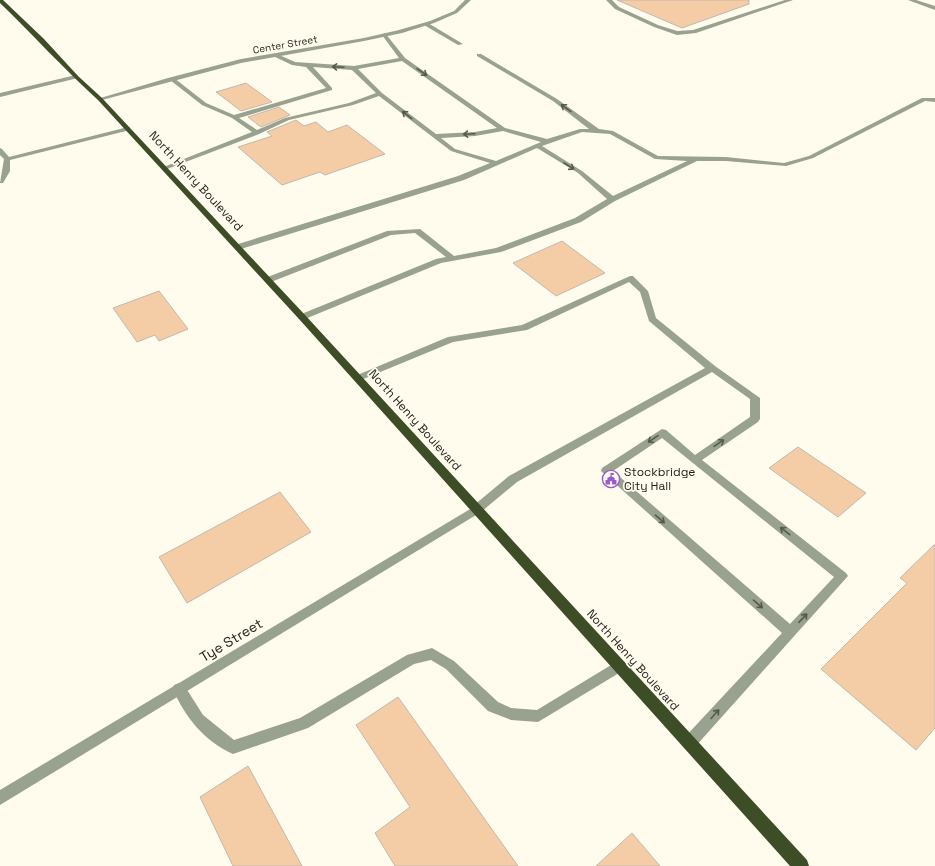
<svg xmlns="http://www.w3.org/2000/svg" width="935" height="866" font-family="'Space Grotesk',sans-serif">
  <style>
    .building { fill: #f4cca5; stroke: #c3b8ae }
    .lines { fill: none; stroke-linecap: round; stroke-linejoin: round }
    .service { fill: #99a28e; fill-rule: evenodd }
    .minor { fill: #99a28e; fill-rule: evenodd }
    .tertiary { fill: #99a28e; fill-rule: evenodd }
    .trunk { fill: #3d4d26; fill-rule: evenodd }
    .oneway { stroke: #565a4e }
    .labels { text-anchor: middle; stroke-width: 3.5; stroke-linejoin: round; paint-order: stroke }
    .far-street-label { font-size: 10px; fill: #201f1a; stroke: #fffced }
    .street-label { font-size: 12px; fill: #201f1a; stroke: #fffced }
    .poi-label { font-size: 12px; fill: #201f1a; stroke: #fffced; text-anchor: start }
    .near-street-label { font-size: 14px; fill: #201f1a; stroke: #fffced }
  </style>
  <rect width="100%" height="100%" fill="#fffced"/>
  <path class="building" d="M617,0H749V4L682,28Z
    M246,83L272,102L241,111L216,92Z
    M279,107L290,115L261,127L248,117Z
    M296,120L304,126L316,122L328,132L347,125L385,154L325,175L320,172L282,185L238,147L272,136L267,132Z
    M562,241L605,273L556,296L513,263Z
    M159,291L188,329L159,341L155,335L137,342L113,308Z
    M798,447L866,493L838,517L769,468Z
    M280,492L311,532L187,603L159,557Z
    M935,544V728L916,750L821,669L907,583L900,578Z
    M398,697L518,866H395L375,833L410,807L356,725Z
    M248,766L302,866H233L200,797Z
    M632,833L660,866H596Z"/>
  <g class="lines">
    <path class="service" d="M606,0H612L619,7L658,25L677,31L693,30L785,0H793L696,33L677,35L654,27L615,9Z
      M424,23H428L463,44L458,45L424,25Z
      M385,33L405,58L505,128L547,139L580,129H589L553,101L477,56V54H481L557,99L599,129L613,131L658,156L726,157L784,163L809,156L922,98H935V102L925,101L813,158L786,166L726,161H697L615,201L581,222L501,252L441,263L305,319H299L298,317L299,315L436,259L446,257L415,233L391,235L271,282H265L264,280L265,278L387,231L420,229L454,256L496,248L575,218L607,199L578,173L537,148L464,180L241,249H235V245L458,176L490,163L451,151L379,96L353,105L289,120L259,134L167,169L161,168L252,132L232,118L202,105L170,80V78H174L206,103L234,115L326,88L306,67L292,65L273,56V54H277L295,62L354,66L399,58L382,35ZM402,61L497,128L475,132L436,134L382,93L358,69ZM313,67L352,70L376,93L349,103L285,118L257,130L239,118L332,90V88ZM503,131L541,142L496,161L455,149L441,138L475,136ZM582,132L610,134L655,159L687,161L613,196L582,171L542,146Z
      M128,127L130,128V130L10,160V171L3,183H0L4,159L0,155V148L2,149L9,157Z
      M630,276H633L648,291L656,318L715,366L760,398V419L758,422L702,460L846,573L848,576L694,748L689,750L684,748L682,743L684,738L782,633L601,471L602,468L662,429L666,430L695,455L750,417V399L712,372L517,482L481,512L477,513L473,512L472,509L473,506L509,476L705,368L649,321L640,292L629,282L527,330L453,342L361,380H355L353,378L355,376L448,337L522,325ZM662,438L834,577L790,624L613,471Z
      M432,648L454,661L498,702L511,708L537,710L616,662L620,660L624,662L626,666L624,670L538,722L511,720L488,711L446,669L431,660L414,664L308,728L233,754C205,742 184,716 173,689L174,685L179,683L184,685L203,715L234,740L300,718L407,655Z"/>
    <path class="minor" d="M465,0H471L457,13L434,23L402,33L364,41L241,63L102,100L97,99L168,78L241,59L364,38L399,30L430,21L454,11Z
      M908,0H916L935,6V10Z
      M76,75L78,76V78L0,97V93Z"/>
    <path class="tertiary" d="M477,505L481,506L482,509L481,512L0,805V790Z"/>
    <path class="trunk" d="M0,0H3L44,39L78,76L102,98L305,315L807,860L809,866H790L299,319L98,100C64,69 33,35 0,3Z"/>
  </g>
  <defs><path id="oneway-shaft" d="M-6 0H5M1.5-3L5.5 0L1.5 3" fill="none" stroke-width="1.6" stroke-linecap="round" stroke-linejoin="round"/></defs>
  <g class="oneway">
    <use href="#oneway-shaft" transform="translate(338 67) rotate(-177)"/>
    <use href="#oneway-shaft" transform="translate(422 72) rotate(35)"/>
    <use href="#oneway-shaft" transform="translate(566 108) rotate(-144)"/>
    <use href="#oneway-shaft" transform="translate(407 115) rotate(-142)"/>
    <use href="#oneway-shaft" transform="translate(469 134) rotate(177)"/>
    <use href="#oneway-shaft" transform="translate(569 166) rotate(32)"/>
    <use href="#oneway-shaft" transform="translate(653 439) rotate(146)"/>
    <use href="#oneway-shaft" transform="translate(719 443) rotate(-34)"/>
    <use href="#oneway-shaft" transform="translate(660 519) rotate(41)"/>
    <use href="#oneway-shaft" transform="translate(785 531) rotate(-142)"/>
    <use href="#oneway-shaft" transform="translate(758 604) rotate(41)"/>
    <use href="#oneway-shaft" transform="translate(803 618) rotate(-47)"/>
    <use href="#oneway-shaft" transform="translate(715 714) rotate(-48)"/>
  </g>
  <defs>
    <symbol id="civic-ring" viewBox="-11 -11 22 22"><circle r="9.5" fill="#fffced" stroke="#9659d0" stroke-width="1.5"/><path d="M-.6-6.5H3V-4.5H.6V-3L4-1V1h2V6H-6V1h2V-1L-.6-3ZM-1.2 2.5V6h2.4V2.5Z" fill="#9659d0"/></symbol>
  </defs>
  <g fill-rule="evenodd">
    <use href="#civic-ring" x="601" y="469" width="20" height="20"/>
  </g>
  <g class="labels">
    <g class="far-street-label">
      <text transform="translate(285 44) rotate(-10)" y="4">Center Street</text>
    </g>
    <g class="street-label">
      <text transform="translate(196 181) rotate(47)" y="4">North Henry Boulevard</text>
      <text transform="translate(415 420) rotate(48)" y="4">North Henry Boulevard</text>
      <text transform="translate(633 660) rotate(48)" y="4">North Henry Boulevard</text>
    </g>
    <g class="poi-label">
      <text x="624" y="476">Stockbridge<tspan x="624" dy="14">City Hall</tspan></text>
    </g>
    <g class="near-street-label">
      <text transform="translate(231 640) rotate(-31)" y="5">Tye Street</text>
    </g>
  </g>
</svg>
